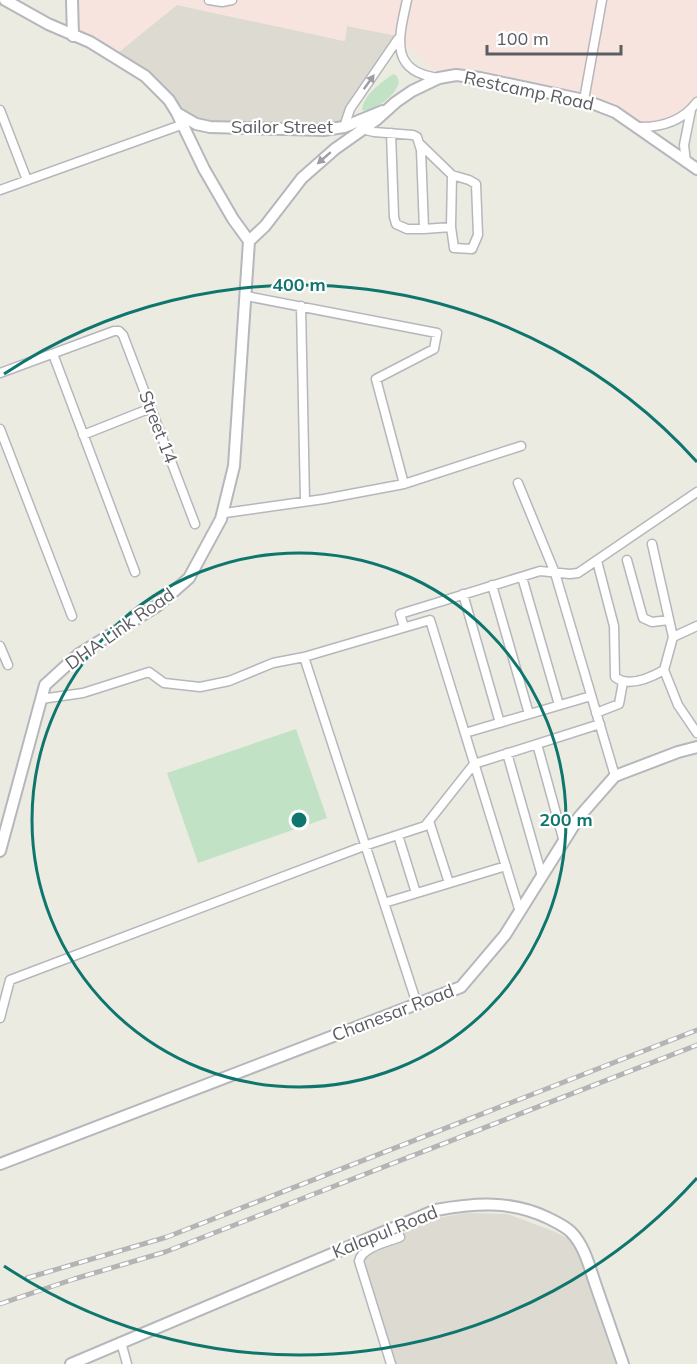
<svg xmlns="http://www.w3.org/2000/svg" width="697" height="1364" font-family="Mulish,sans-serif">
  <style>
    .education { fill: #dcdad1 }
    .medical { fill: #f8e4df }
    .green { fill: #c1e2c4 }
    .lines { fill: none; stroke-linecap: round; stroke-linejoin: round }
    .minor-casing { stroke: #b5b7bc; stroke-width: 11 }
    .tertiary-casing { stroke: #b5b7bc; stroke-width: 14 }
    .minor { stroke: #fff; stroke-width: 8 }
    .tertiary { stroke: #fff; stroke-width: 10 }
    .rail-casing { stroke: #b3b4b4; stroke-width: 5 }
    .rail { stroke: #fff; stroke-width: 3; stroke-dasharray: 9; stroke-linecap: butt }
    .oneway { fill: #9d9ea1 }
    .ring { fill: none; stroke: #0f766e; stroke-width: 3 }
    .labels { text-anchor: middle; stroke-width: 4.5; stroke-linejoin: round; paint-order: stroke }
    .street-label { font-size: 18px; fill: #5b5d62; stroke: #fff }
    .centre { fill: #0f766e; stroke: #fff; stroke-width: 3 }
    .ring-label { font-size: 18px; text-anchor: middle; font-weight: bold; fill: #0f766e; stroke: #fff; stroke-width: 4.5; stroke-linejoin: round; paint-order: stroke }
  </style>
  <rect width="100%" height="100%" fill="#ecebe2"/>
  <path class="education" d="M177,5L344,41L347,26L398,36L344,127L213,123L177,113L169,100L107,53Z
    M465,1213L507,1214L553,1231L571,1240L576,1247L615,1364H393L359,1256L432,1219Z"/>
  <path class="medical" d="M71,0H697V102L670,123L636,127L584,100L480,71H435L397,36L347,26L345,41L177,5L113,57L73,36Z"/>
  <path class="green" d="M393,74L397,76L399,82C395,96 380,106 366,111L362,110C364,94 381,83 393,74Z
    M296,729L327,818L198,863L167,773Z"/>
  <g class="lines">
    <defs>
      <path id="minor" d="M209,0L222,2L232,0
        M407,0C399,37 388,72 439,78
        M584,100L602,0
        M0,110L27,180
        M344,127L350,109L398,39
        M636,127C660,128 682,122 697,102
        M362,129L374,132L413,135L417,137L421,150L424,229L451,227L454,248L472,249L478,235L476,184L469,180L452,175L420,144
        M391,133L394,217L396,224L407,229H424
        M686,162L684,145L691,110
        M0,190L181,125
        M451,227L452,175
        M246,296L437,333L434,349L376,379L404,484
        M301,306L305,501
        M53,354L135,572
        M0,373L114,331H119L123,335L195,524
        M0,429L72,616
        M83,435L151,408
        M518,483L555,573L615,776
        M225,513L324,499L404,484L521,446
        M652,544L673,637
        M627,560L643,618L652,622L669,620
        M597,561L614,626L615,677C629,688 650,678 664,670L673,637L697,626
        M522,577L559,705
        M492,585L529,714
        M463,594L500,723
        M404,627L400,614L540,571L570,574L578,573L697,492
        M0,646L8,665
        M304,657L417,1004
        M664,670L678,705L697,733
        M41,699L83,693L149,672L164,683L200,687L229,681L273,663L304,657L430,620L520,912
        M596,713L619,704L623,682
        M465,733L591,696
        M537,744L564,842
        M507,753L542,876
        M429,821L449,883
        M398,835L416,893
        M384,903L506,866
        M0,1018L10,980L364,846L425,826L474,764L600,724
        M121,1342L127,1364
        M391,1364L359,1261C362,1247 388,1242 400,1237"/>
      <path id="tertiary" d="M5,0L48,24L90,42L145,76L169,100L177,113L204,169L233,219L249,241
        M72,0L73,36
        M177,113L196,124L210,127L324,130L344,127L383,111
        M0,851L45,685L79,654L157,606L189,578L221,519L234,466L249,241L265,226L302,178L335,149L376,120L396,102L412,91L439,78L456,75L480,78L584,100L615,112L697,169
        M0,1164L461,987L505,935L579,817L615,776L678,752L697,747
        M71,1364L436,1210C475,1203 511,1200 548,1218C556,1222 565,1226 571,1232C585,1246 590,1269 596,1286C605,1312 614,1338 623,1364"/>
    </defs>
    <use href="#minor" class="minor-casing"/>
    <use href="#tertiary" class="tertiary-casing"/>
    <use href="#minor" class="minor"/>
    <use href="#tertiary" class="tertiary"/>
    <defs>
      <path id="rail" d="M27,1278L167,1237L697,1030
        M0,1304L74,1279L165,1252L697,1045"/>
    </defs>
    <use href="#rail" class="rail-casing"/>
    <use href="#rail" class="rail"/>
  </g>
  <defs><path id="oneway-solid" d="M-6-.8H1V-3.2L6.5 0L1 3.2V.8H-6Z" transform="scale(1.5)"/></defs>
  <g class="oneway">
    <use href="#oneway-solid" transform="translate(369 82) rotate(-54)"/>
    <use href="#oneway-solid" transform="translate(324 158) rotate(139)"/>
  </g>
  <g class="ring">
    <circle cx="299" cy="820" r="267"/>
    <path d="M697 1178A535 535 0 0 1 4 1266M4 374A535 535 0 0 1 697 462"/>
  </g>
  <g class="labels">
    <g class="street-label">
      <text transform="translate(529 91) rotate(12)" y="6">Restcamp Road</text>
      <text x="282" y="133">Sailor Street</text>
      <text transform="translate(158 427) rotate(69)" y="6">Street 14</text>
      <text transform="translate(120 629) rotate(-35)" y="6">DHA Link Road</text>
      <text transform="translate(393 1013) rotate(-21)" y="6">Chanesar Road</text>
      <text transform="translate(385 1232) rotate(-22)" y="6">Kalapul Road</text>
    </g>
  </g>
  <circle cx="299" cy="820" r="9" class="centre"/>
  <g class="ring-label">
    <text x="299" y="291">400 m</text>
    <text x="566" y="826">200 m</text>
  </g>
  <path d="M487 45v9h134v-9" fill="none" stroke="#5b5d62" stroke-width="3"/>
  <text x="496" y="45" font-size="18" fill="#5b5d62" stroke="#ffffff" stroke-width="4.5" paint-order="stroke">100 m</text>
</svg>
